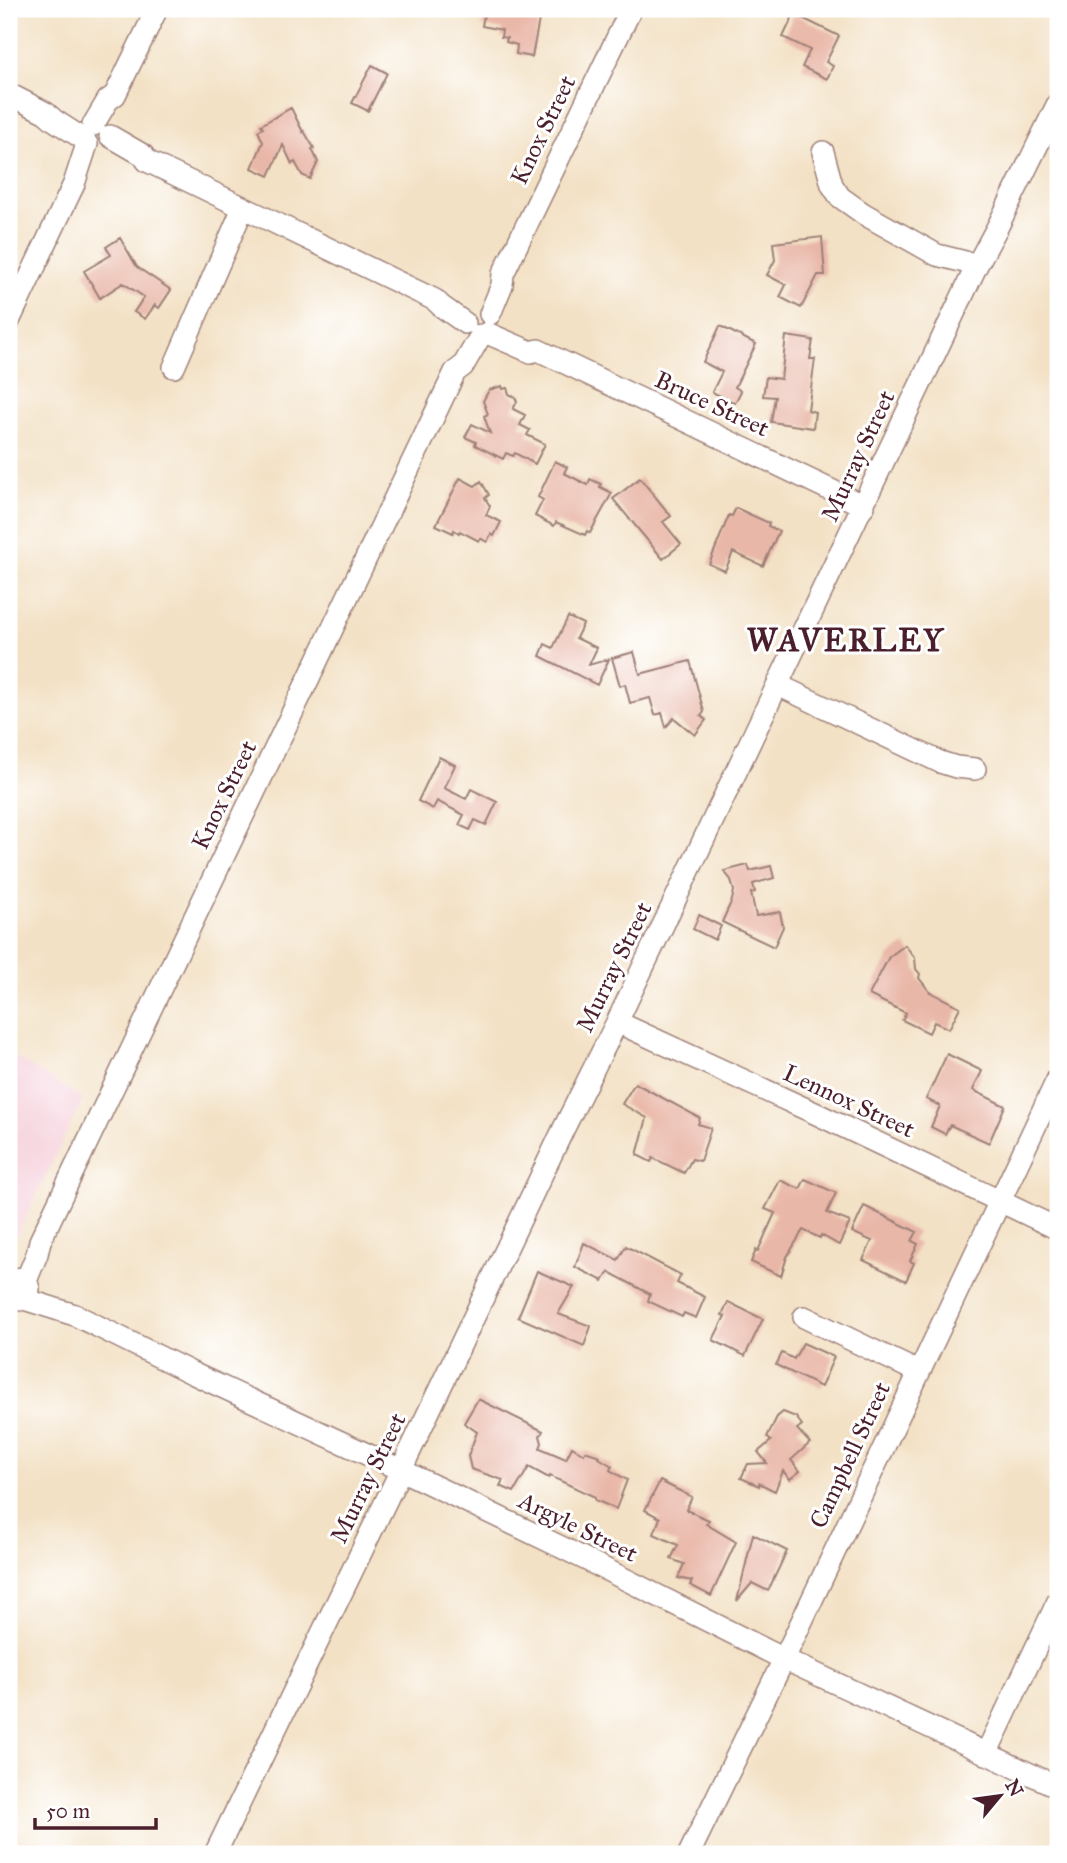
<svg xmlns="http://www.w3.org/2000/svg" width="1067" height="1863" font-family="'IM FELL Great Primer',serif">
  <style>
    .built { fill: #f5cfda }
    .building { fill: #e9b7a8 }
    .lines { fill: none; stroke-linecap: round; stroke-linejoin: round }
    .minor-casing { stroke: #9e8078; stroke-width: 24 }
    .minor { stroke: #fff; stroke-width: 21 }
    .labels { text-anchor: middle; stroke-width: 6; stroke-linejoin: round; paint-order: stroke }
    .street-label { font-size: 24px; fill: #4a1f2b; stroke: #fff }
    .district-label { font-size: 32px; font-weight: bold; letter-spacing: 2px; fill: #4a1f2b; stroke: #fff }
  </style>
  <rect width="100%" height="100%" fill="#fff"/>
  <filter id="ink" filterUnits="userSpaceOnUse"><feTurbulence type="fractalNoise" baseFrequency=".0143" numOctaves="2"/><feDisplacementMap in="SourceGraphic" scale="14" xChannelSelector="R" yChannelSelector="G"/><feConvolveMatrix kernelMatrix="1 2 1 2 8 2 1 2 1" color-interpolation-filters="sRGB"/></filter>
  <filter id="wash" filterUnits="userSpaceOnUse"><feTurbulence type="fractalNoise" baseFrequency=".00686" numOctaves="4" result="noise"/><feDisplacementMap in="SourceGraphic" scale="28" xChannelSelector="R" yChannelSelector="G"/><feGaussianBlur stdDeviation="1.57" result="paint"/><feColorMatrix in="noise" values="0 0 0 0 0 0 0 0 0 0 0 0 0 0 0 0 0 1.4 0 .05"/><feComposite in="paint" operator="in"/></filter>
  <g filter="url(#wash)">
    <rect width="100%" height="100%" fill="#f3e1c5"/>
    <path class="built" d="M9,1053L83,1099L9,1252Z"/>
    <g id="blocks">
      <path class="building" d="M485,9H541L532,57L516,54L517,45L506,42L507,38L501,37L502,30L482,26Z
        M794,14L839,36L826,62L833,66L827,79L802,67L810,50L783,37Z
        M372,65L387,73L368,111L352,103Z
        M291,108L303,132L304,131L314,148L312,149L318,162L310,179L302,175L295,162L292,164L283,145L269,176L252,168L263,142L258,131L263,128L261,125Z
        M822,237L825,275H818L801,308L780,297L786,285L767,275L775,260L773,243Z
        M120,238L137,267L171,290L159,308L155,305L145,319L134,312L144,297L123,283L100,298L84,271L111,255L106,247Z
        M720,326L756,344L735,387L741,391L735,403L712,392L722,372L703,362Z
        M786,336L813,340L810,359H815L808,410L815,412L813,428L771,422L775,397L763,396L766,377L781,379Z
        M502,386L503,389L507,388L509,394L515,397L517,402L513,409L525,415L520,425L530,430L527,435L545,444L535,464L515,453L513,456L506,453L503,459L475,445L476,442L465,437L472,424L490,433L484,416L488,414L483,401L489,390Z
        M555,461L567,467L564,473L588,485L590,479L601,484L600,487L612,493L590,533L587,531L585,535L556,522L554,526L535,516L543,500L538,497Z
        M460,478L475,486L481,481L489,495L485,498L490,506L486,515L501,522L494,536L491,534L487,542L480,538L479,541L460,531L459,533L454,530L453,533L436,525Z
        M640,478L671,516L663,522L681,544L663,559L613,499Z
        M736,508L769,523L768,526L779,531L763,566L733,552L725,571L709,564L729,515L732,516Z
        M568,617L583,624L576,638L597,648L589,665L609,659L597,685L540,656L545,644L553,648Z
        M634,652L640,674L690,661L704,712L701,716L706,720L695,735L674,718L666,727L662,713L655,715L650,698L630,703L625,684L620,686L612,658Z
        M439,757L455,765L444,788L466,799L471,789L497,802L486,825L475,820L470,830L459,825L464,815L437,801L433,809L418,801Z
        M748,865L750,871L771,866L774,878L753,884L755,892L751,893L756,916L780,912L783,927L774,947L722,922L732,900L734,891L731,880L724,871Z
        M699,915L721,926L715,940L693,929Z
        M905,945L915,958L916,969L920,974L919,978L930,992L960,1007L949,1029L934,1022L929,1033L902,1020L906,1013L869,995L889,957Z
        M947,1054L982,1071L973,1090L1005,1106L989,1143L950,1125L945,1134L931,1127L940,1106L926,1099Z
        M635,1083L700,1118L698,1124L711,1128L700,1161L692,1159L684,1173L653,1158L651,1162L637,1155L647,1118L622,1104Z
        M805,1179L836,1193L827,1213L850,1222L839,1245L821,1235L820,1238L803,1230L787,1257L781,1276L751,1262L756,1250L758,1251L775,1213L765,1209L780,1180L800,1189Z
        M864,1206L917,1232L912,1241L918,1244L910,1261L914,1263L906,1281L863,1260L872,1241L852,1232Z
        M584,1243L618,1260L626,1246L681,1275L677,1283L705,1297L696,1318L684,1313L682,1317L648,1301L650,1294L609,1272L603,1281L575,1267Z
        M537,1271L574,1287L558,1314L591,1326L584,1346L518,1317Z
        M728,1302L763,1319L745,1356L713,1340L725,1316L722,1315Z
        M803,1343L834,1357L821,1387L776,1365L782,1353L794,1359Z
        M478,1399L543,1431L540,1436L542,1443L540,1448L566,1459L572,1447L584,1454L585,1451L600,1456L599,1458L612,1466L610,1470L627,1480L616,1509L595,1500V1497L550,1476L549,1478L529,1467L514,1492L500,1486L503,1480L471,1469L468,1456L477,1432L464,1423Z
        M783,1412L796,1417L802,1425L797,1429L810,1443L791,1460L800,1471L790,1479L783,1471L775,1491L759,1483V1486L741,1478L748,1464L767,1463L758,1452L771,1441L767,1437L777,1417Z
        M660,1481L692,1497L686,1510L709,1520L706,1524L736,1542L711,1596L690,1585L692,1581L678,1578L684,1564L671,1559L678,1545L654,1534L660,1518L645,1510Z
        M753,1534L787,1551L768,1591L752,1583L737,1601Z"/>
    </g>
  </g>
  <g filter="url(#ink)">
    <use href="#blocks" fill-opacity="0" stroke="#9e8078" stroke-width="2"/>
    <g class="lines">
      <defs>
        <path id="minor" d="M9,94L46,113L54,120L85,140
          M93,125L108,100L115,95L157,9
          M110,136L143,155L147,161L435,300L441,306L465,323
          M823,152L832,185L840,197L864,214L937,255L977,265
          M490,314L502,285L503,274L631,9
          M9,321L74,184L87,144
          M487,333L531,352L538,350L864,506
          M174,367L243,208
          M778,685L940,762L956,767L975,769
          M617,1022L819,1115L1058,1229
          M26,1281L37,1254L40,1241L455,372L463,366L481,335
          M9,1283L14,1279C22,1277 27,1280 29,1289L27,1296C21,1302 14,1301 9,1295
          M24,1299L75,1315L192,1373L401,1470L563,1548L784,1659L1058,1787
          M804,1317L918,1372
          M986,1754L1058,1601
          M215,1854L401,1470L564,1128L617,1022L977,265L998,226L1058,103
          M689,1854L784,1659L1058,1078"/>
      </defs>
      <use href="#minor" class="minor-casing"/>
      <use href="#minor" class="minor"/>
    </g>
  </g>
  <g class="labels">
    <g class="street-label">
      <text transform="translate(543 130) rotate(-64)" y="8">Knox Street</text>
      <text transform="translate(712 404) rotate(25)" y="8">Bruce Street</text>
      <text transform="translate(858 456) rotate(-65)" y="8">Murray Street</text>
      <text transform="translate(224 795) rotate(-64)" y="8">Knox Street</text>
      <text transform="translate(614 967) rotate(-64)" y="8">Murray Street</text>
      <text transform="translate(849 1101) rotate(25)" y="8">Lennox Street</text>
      <text transform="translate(850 1455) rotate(-65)" y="8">Campbell Street</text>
      <text transform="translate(368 1478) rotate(-64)" y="8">Murray Street</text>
      <text transform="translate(578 1527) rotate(26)" y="8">Argyle Street</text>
    </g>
    <g class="district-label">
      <text x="846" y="651">WAVERLEY</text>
    </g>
  </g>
  <rect width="1067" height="1863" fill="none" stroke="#fff" stroke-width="35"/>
  <g transform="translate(1000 1796) rotate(61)" stroke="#ffffff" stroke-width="5" paint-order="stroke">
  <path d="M0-5L12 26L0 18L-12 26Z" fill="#4a1f2b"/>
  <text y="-10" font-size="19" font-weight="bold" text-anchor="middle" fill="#4a1f2b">N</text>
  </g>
  <path d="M35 1818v10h121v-10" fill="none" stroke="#4a1f2b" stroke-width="3.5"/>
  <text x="46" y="1818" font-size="21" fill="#4a1f2b" stroke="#ffffff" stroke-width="5" paint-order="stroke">50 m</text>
</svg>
